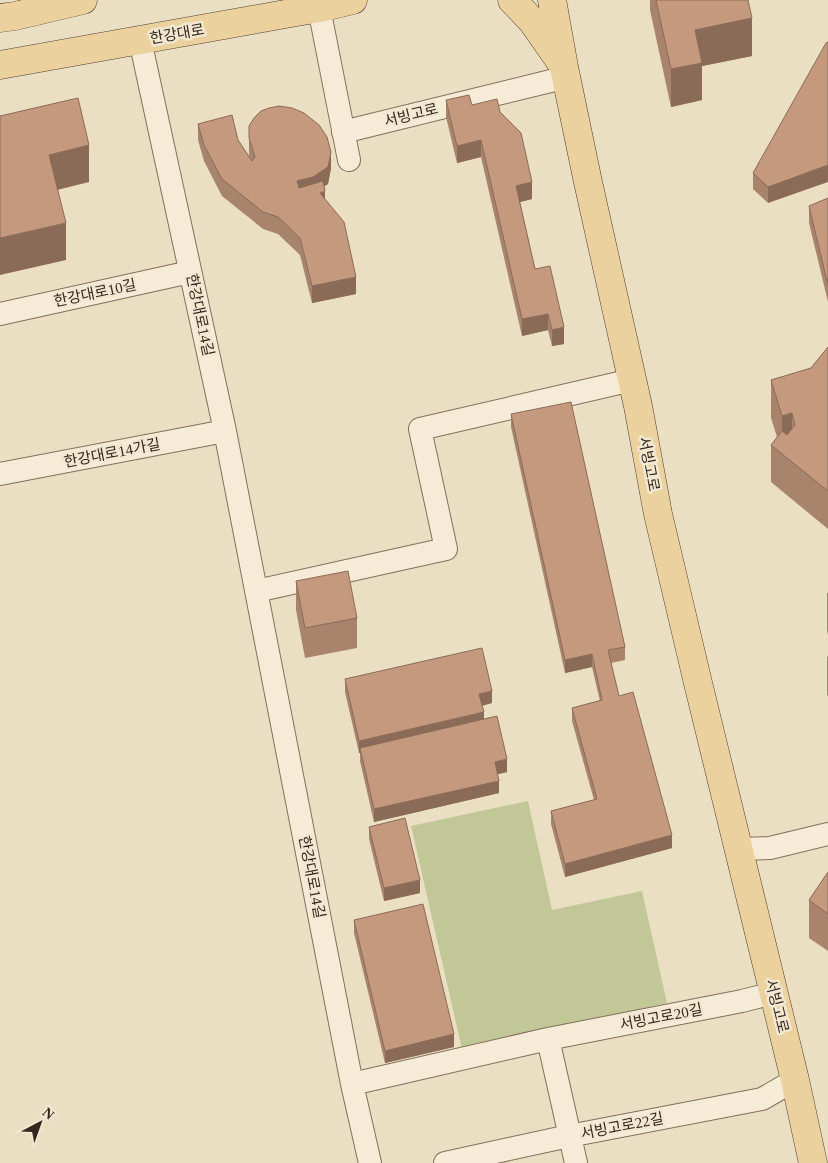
<svg xmlns="http://www.w3.org/2000/svg" width="828" height="1163" font-family="'Times New Roman','Noto Sans KR',serif">
  <style>
    .green { fill: #c2c798 }
    .lines { fill: none; stroke-linecap: round; stroke-linejoin: round }
    .street-casing { stroke: #82705c; stroke-width: 24 }
    .primary-casing { stroke: #503e30; stroke-width: 29 }
    .street { stroke: #f5ebd6; stroke-width: 22 }
    .primary { stroke: #ead19e; stroke-width: 28 }
    .wall { fill: #a9846c }
    .shaded-wall { fill: #8a6b58 }
    .building { fill: #c5997d; stroke: #8a6b58 }
    .labels { text-anchor: middle; stroke-width: 5; stroke-linejoin: round; paint-order: stroke }
    .street-label { font-size: 15px; fill: #34281e; stroke: #f2e8d2 }
  </style>
  <rect width="100%" height="100%" fill="#eadec3"/>
  <path class="green" d="M528,801L552,910L642,891L667,1003L462,1049L411,826Z"/>
  <g class="lines">
    <defs>
      <path id="street" d="M319,8L349,160
        M140,40L225,431L352,1084L370,1163
        M343,132L567,77
        M0,314L190,272
        M0,474L225,431
        M256,591L446,549L420,429L632,380
        M738,849L770,848L828,834
        M548,1039L576,1163
        M352,1084L548,1039L742,1001L773,993
        M445,1163L569,1136L762,1099L795,1080"/>
      <path id="primary" d="M512,0L514,2L532,21L560,61
        M552,0L564,67L588,182L638,406L658,514L698,683L795,1080L813,1163
        M0,18L15,16L83,0
        M0,65L319,8L353,0"/>
    </defs>
    <use href="#street" class="street-casing"/>
    <use href="#primary" class="primary-casing"/>
    <use href="#street" class="street"/>
    <use href="#primary" class="primary"/>
  </g>
  <path class="wall" d="M650,0H748L752,56L702,66V100L671,107L650,10Z
    M828,42L768,203L753,189V173Z
    M446,100L472,105L500,112L532,199L520,202L535,269L564,344L552,346L548,330L522,336L481,157L457,163L446,117Z
    M198,124L238,140L250,158L249,155V126L331,168L328,184L324,186L325,200L356,294L312,303L300,255L278,234L263,229L222,196L204,161L198,140Z
    M828,198V302L809,223V206Z
    M828,347V529L771,482V445L777,437L771,418V380L811,368Z
    M511,414L625,647V660L611,663L619,696L672,848L565,877L551,824V811L594,800L572,721V708L600,701L592,667L565,673L511,427Z
    M296,581L357,618V648L305,658L296,610Z
    M827,593H828V635L827,631Z
    M828,656V696L827,695V657Z
    M345,679L492,703L482,706L484,719L507,772L497,774L499,793L374,822L360,761V753H359L345,692Z
    M369,827L420,893L384,901L369,839Z
    M828,872V951L809,938V900Z
    M354,920L454,1047L385,1063L354,933Z"/>
  <path class="shaded-wall" d="M752,18V56L702,66V100L671,107V69L695,30Z
    M481,140V157L457,163V146Z
    M89,145V182L49,192V155Z
    M331,152V168L328,184L313,193L297,198V181Z
    M828,165V182L768,203V187Z
    M532,182V199L516,203V186Z
    M325,191V208L320,193Z
    M66,223V260L0,275V238Z
    M356,277V294L312,303V286Z
    M548,314V330L522,336V319Z
    M564,327V344L552,346V330Z
    M792,413V451L782,454V416Z
    M592,654V667L565,673V660Z
    M492,691V703L479,706V694Z
    M484,712V725L360,748V753H359V741Z
    M507,759V772L495,775V762Z
    M499,781V793L374,822V809Z
    M672,835V848L565,877V864Z
    M420,880V893L384,901V888Z
    M454,1034V1047L385,1063V1051Z"/>
  <path class="building" d="M656,0H748L752,18L695,30L702,63L671,69Z
    M828,42V165L768,187L753,173L826,43Z
    M469,95L472,105L497,99L500,112L521,133L532,182L516,186L535,269L550,266L564,327L552,330L548,314L522,319L481,140L457,146L446,100Z
    M78,98L89,145L49,155L66,223L0,238V116Z
    M279,106L292,108L304,113L319,125L327,137L331,152L328,167L313,177L297,181L299,188L323,181L325,191L320,193L344,222L356,277L312,286L300,238L278,217L263,212L222,179L204,145L198,124L232,115L238,140L252,161L255,157L249,138V126L254,118L261,111L269,108Z
    M828,198V285L809,206Z
    M828,347V491L771,445L782,431L787,435L795,425L792,413L782,416L771,380L811,368Z
    M571,402L625,647L608,650L619,696L633,692L672,835L565,864L551,811L597,799L572,708L602,700L592,654L565,660L511,414Z
    M348,571L357,618L305,628L296,581Z
    M482,648L492,691L479,694L484,712L359,741L345,679Z
    M497,716L507,759L495,762L499,781L374,809L360,748Z
    M405,818L420,880L384,888L369,827Z
    M828,872V914L809,900Z
    M423,904L454,1034L385,1051L354,920Z"/>
  <g class="labels">
    <g class="street-label">
      <text transform="translate(177 34) rotate(-10)" y="5">한강대로</text>
      <text transform="translate(411 115) rotate(-14)" y="5">서빙고로</text>
      <text transform="translate(95 293) rotate(-12)" y="5">한강대로10길</text>
      <text transform="translate(200 315) rotate(78)" y="5">한강대로14길</text>
      <text transform="translate(112 453) rotate(-11)" y="5">한강대로14가길</text>
      <text transform="translate(649 464) rotate(79)" y="5">서빙고로</text>
      <text transform="translate(312 877) rotate(79)" y="5">한강대로14길</text>
      <text transform="translate(777 1006) rotate(76)" y="5">서빙고로</text>
      <text transform="translate(661 1017) rotate(-11)" y="5">서빙고로20길</text>
      <text transform="translate(622 1126) rotate(-11)" y="5">서빙고로22길</text>
    </g>
  </g>
  <g transform="translate(40 1123) rotate(41)" stroke="#f2e8d2" stroke-width="4" paint-order="stroke">
  <path d="M0-4L9 19L0 12L-9 19Z" fill="#34281e"/>
  <text y="-8" font-size="14" font-weight="bold" text-anchor="middle" fill="#34281e">N</text>
  </g>
</svg>
